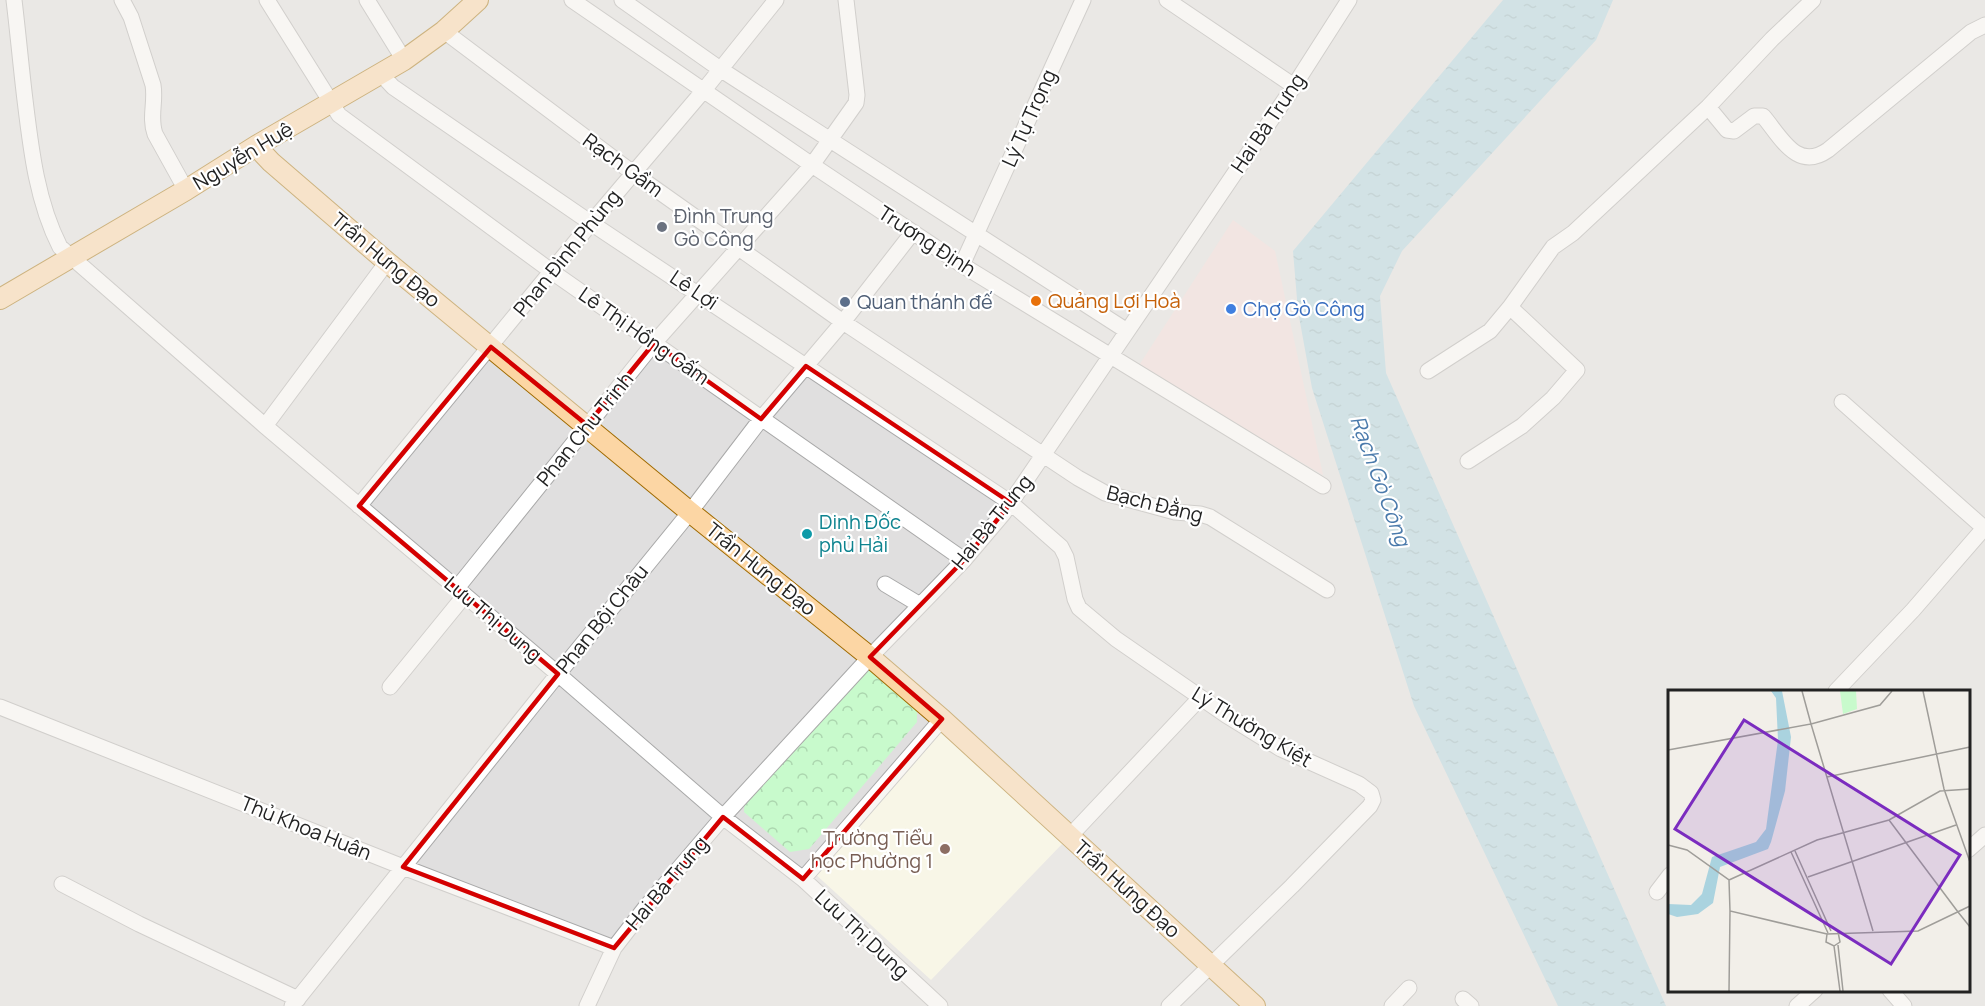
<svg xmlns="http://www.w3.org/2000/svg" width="1985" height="1006" font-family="Manrope,sans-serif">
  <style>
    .residential { fill: #e0dfdf; fill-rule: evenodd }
    .commercial { fill: #f2dad9 }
    .education { fill: #ffffe5 }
    .park { fill: url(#park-crowns) }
    .water { fill: url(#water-ripples) }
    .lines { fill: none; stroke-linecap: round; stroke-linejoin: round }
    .minor-casing { stroke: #a9a9a9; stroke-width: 17 }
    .major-casing { stroke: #a06b00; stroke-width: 22 }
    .minor { stroke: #fff; stroke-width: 15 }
    .major { stroke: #fcd6a4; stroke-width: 20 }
    .marked { fill: none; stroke: #d40000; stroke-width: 4.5; stroke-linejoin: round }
    .worship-dot { fill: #6b7280; stroke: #fff; stroke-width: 2 }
    .food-dot { fill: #e8710a; stroke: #fff; stroke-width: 2 }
    .service-dot { fill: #5c6f8a; stroke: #fff; stroke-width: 2 }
    .shop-dot { fill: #3f7fe0; stroke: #fff; stroke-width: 2 }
    .culture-dot { fill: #0f9aa8; stroke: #fff; stroke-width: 2 }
    .education-dot { fill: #8d6e63; stroke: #fff; stroke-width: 2 }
    .labels { text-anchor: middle; stroke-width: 4.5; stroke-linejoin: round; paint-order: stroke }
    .street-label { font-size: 20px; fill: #222; stroke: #fff }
    .worship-label { font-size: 20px; fill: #5b616d; stroke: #fff; text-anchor: start }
    .food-label { font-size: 20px; fill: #c56008; stroke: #fff; text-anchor: start }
    .service-label { font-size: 20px; fill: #4e5e75; stroke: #fff; text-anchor: start }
    .shop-label { font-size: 20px; fill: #366cbe; stroke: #fff; text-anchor: start }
    .culture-label { font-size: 20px; fill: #0d838f; stroke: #fff; text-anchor: start }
    .education-label { font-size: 20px; fill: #785e54; stroke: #fff; text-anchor: end }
    .water-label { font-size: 21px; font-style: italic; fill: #4a7aab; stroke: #fff }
    .inset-road { fill: none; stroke: #9f9d99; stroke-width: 1.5 }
    .view { fill: #7b2cbf; fill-opacity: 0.15; stroke: #7b2cbf; stroke-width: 3 }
    .inset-edge { fill: none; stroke: #222; stroke-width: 3 }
  </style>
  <defs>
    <pattern id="park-crowns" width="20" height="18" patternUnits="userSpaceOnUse" patternTransform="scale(1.5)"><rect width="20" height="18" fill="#c8facc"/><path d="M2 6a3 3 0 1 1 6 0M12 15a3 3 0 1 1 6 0" fill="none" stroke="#acd6af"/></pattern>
    <pattern id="water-ripples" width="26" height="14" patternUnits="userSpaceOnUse" patternTransform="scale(1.5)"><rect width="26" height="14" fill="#aad3df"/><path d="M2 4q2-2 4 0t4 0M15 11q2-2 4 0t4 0" fill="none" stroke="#92b5bf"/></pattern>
  </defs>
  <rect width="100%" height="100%" fill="#f2efe9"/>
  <path class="residential" d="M0,0H1985V1006H0ZM1670,691H1968V990H1670Z"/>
  <path class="commercial" d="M1233,220L1275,251L1323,475L1138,367Z"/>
  <path class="education" d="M935,726L1064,842L931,980L813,872Z"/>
  <path class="park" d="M860,668H874L917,707V722L809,849L790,852L744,812L745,791Z"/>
  <path class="water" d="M1503,0H1613L1596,40L1402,251L1380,296L1386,373L1666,1006H1558L1414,706L1312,388L1298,311L1293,251Z"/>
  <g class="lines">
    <defs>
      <path id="minor" d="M14,0C18,33 21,67 25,100C31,150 37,202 60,247L265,426L558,674L723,817L803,879L940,1006
        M122,0L131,17L153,85C156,102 149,117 155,134L186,190
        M267,0L339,115L551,271L964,560
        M367,0L404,60
        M572,0L812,165L962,265L1323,486
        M622,0L720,69L1127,331
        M1167,0L1294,86
        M444,31L633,173L843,322L1078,478L1105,493L1175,512L1200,514L1210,517L1327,590
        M380,73L393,87L591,223L1011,503L1061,547L1066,557L1075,599L1079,608L1116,639L1226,715L1281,749L1359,784L1371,793L1373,800L1370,806L1292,886L1169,1006
        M1708,107L1727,130L1734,131L1754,116H1763C1781,137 1797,172 1828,150L1971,32L1985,25
        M962,265L1083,0
        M1428,371L1490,331L1510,307L1553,247L1573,233L1708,107L1772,39L1813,0
        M1842,402L1984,528
        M265,426L387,262
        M1468,461L1522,426L1553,398L1577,370L1510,307
        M359,506L591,223L704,90L776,0
        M885,584L920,605
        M457,588L654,343L812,165L856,103L857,95L846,0
        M390,687L465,595
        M1836,691L1913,610L1985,527
        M0,707L403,867L614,948
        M1070,836L1200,698
        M1968,850L1985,835
        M803,879L942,719
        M62,884L139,924L298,999
        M1657,892L1670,875
        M1890,990L1904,1006
        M1463,999L1471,1006
        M292,1006L558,674L690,512L761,419L843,322L913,232
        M587,1006L614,948L645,908L723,817L870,657L964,560L1003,514L1294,86L1349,0
        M1392,1006L1409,988
        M1797,1006L1815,990"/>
      <path id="major" d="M256,146L271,162L387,262L690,512L870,657L942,719L1255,1006
        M0,299L186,190L256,146L404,60L444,31L478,0"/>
    </defs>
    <use href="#minor" class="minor-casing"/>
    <use href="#major" class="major-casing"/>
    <use href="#minor" class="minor"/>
    <use href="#major" class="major"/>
  </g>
  <path d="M0 0H1985V1006H0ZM654,343L761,419L806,366L1011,503L964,560L870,657L942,719L803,879L723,817L614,948L403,867L558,674L359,506L491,347L587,425Z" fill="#f2efe9" fill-opacity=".55" fill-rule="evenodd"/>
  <path class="marked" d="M654,343L761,419L806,366L1011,503L964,560L870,657L942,719L803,879L723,817L614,948L403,867L558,674L359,506L491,347L587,425Z"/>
  <circle class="worship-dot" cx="662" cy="227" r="6"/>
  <circle class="food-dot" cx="1036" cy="301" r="6"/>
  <circle class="service-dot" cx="845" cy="302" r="6"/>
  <circle class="shop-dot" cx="1231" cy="309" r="6"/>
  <circle class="culture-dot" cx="807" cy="534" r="6"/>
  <circle class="education-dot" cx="945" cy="849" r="6"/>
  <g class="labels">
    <g class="street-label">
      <text transform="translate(1029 118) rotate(-66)" y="7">Lý Tự Trọng</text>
      <text transform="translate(1268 123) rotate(-56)" y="7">Hai Bà Trưng</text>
      <text transform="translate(243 156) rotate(-31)" y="7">Nguyễn Huệ</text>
      <text transform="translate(623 165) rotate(36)" y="7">Rạch Gầm</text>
      <text transform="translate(927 241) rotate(33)" y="7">Trương Định</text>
      <text transform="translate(567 253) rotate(-51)" y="7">Phan Đình Phùng</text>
      <text transform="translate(386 260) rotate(40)" y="7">Trần Hưng Đạo</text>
      <text transform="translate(694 290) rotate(34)" y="7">Lê Lợi</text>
      <text transform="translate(644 336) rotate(35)" y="7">Lê Thị Hồng Gấm</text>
      <text transform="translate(585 429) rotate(-51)" y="7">Phan Chu Trinh</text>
      <text transform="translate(1155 504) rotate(14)" y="7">Bạch Đằng</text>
      <text transform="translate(992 522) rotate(-51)" y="7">Hai Bà Trưng</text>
      <text transform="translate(761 569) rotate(39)" y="7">Trần Hưng Đạo</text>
      <text transform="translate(493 619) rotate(40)" y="7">Lưu Thị Dung</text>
      <text transform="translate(602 619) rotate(-51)" y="7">Phan Bội Châu</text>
      <text transform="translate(1252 727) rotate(31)" y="7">Lý Thường Kiệt</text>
      <text transform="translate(306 828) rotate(22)" y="7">Thủ Khoa Huân</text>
      <text transform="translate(667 883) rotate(-50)" y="7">Hai Bà Trưng</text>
      <text transform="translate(1127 889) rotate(42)" y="7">Trần Hưng Đạo</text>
      <text transform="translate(862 934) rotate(43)" y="7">Lưu Thị Dung</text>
    </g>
    <g class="worship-label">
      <text x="674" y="223">Đình Trung<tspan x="674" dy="23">Gò Công</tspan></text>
    </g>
    <g class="food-label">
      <text x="1048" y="308">Quảng Lợi Hoà</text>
    </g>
    <g class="service-label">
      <text x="857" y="309">Quan thánh đế</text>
    </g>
    <g class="shop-label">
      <text x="1243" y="316">Chợ Gò Công</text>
    </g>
    <g class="culture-label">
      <text x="819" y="529">Dinh Đốc<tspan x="819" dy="23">phủ Hải</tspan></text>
    </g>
    <g class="education-label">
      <text x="933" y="845">Trường Tiểu<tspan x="933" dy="23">học Phường 1</tspan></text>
    </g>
    <g class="water-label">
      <text transform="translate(1380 481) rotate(70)" y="7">Rạch Gò Công</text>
    </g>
  </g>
  <g transform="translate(1668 690)">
    <rect width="302" height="302" fill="#f2efe9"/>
    <path d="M172,1H188L189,19L175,24Z" fill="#c8facc"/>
    <path d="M103,1H114L123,47L117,101L103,152L100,159L52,177L45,213L30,224L9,227L0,224V214L23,215L34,204L44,167L88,152L98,139L110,50L108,8Z" fill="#aad3df"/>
    <path class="inset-road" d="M255,1L276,99L302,172M0,60L143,34L134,1M159,87L302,57M221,130L290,222M0,155L19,160L61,190L62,221L159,244M127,161L163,241M123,162L160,243M140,187L288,135M61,190L149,150L221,130L272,101L302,99M290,222L302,237M205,241L143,34L212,15L224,1M159,244L250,241L302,216M159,244L158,252L166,256L172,252L170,242M170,255L175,301M166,256L172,301M61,301L62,221"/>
    <path class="view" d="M76,30L292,165L223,274L7,139Z"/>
    <rect width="302" height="302" class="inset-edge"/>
  </g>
</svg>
